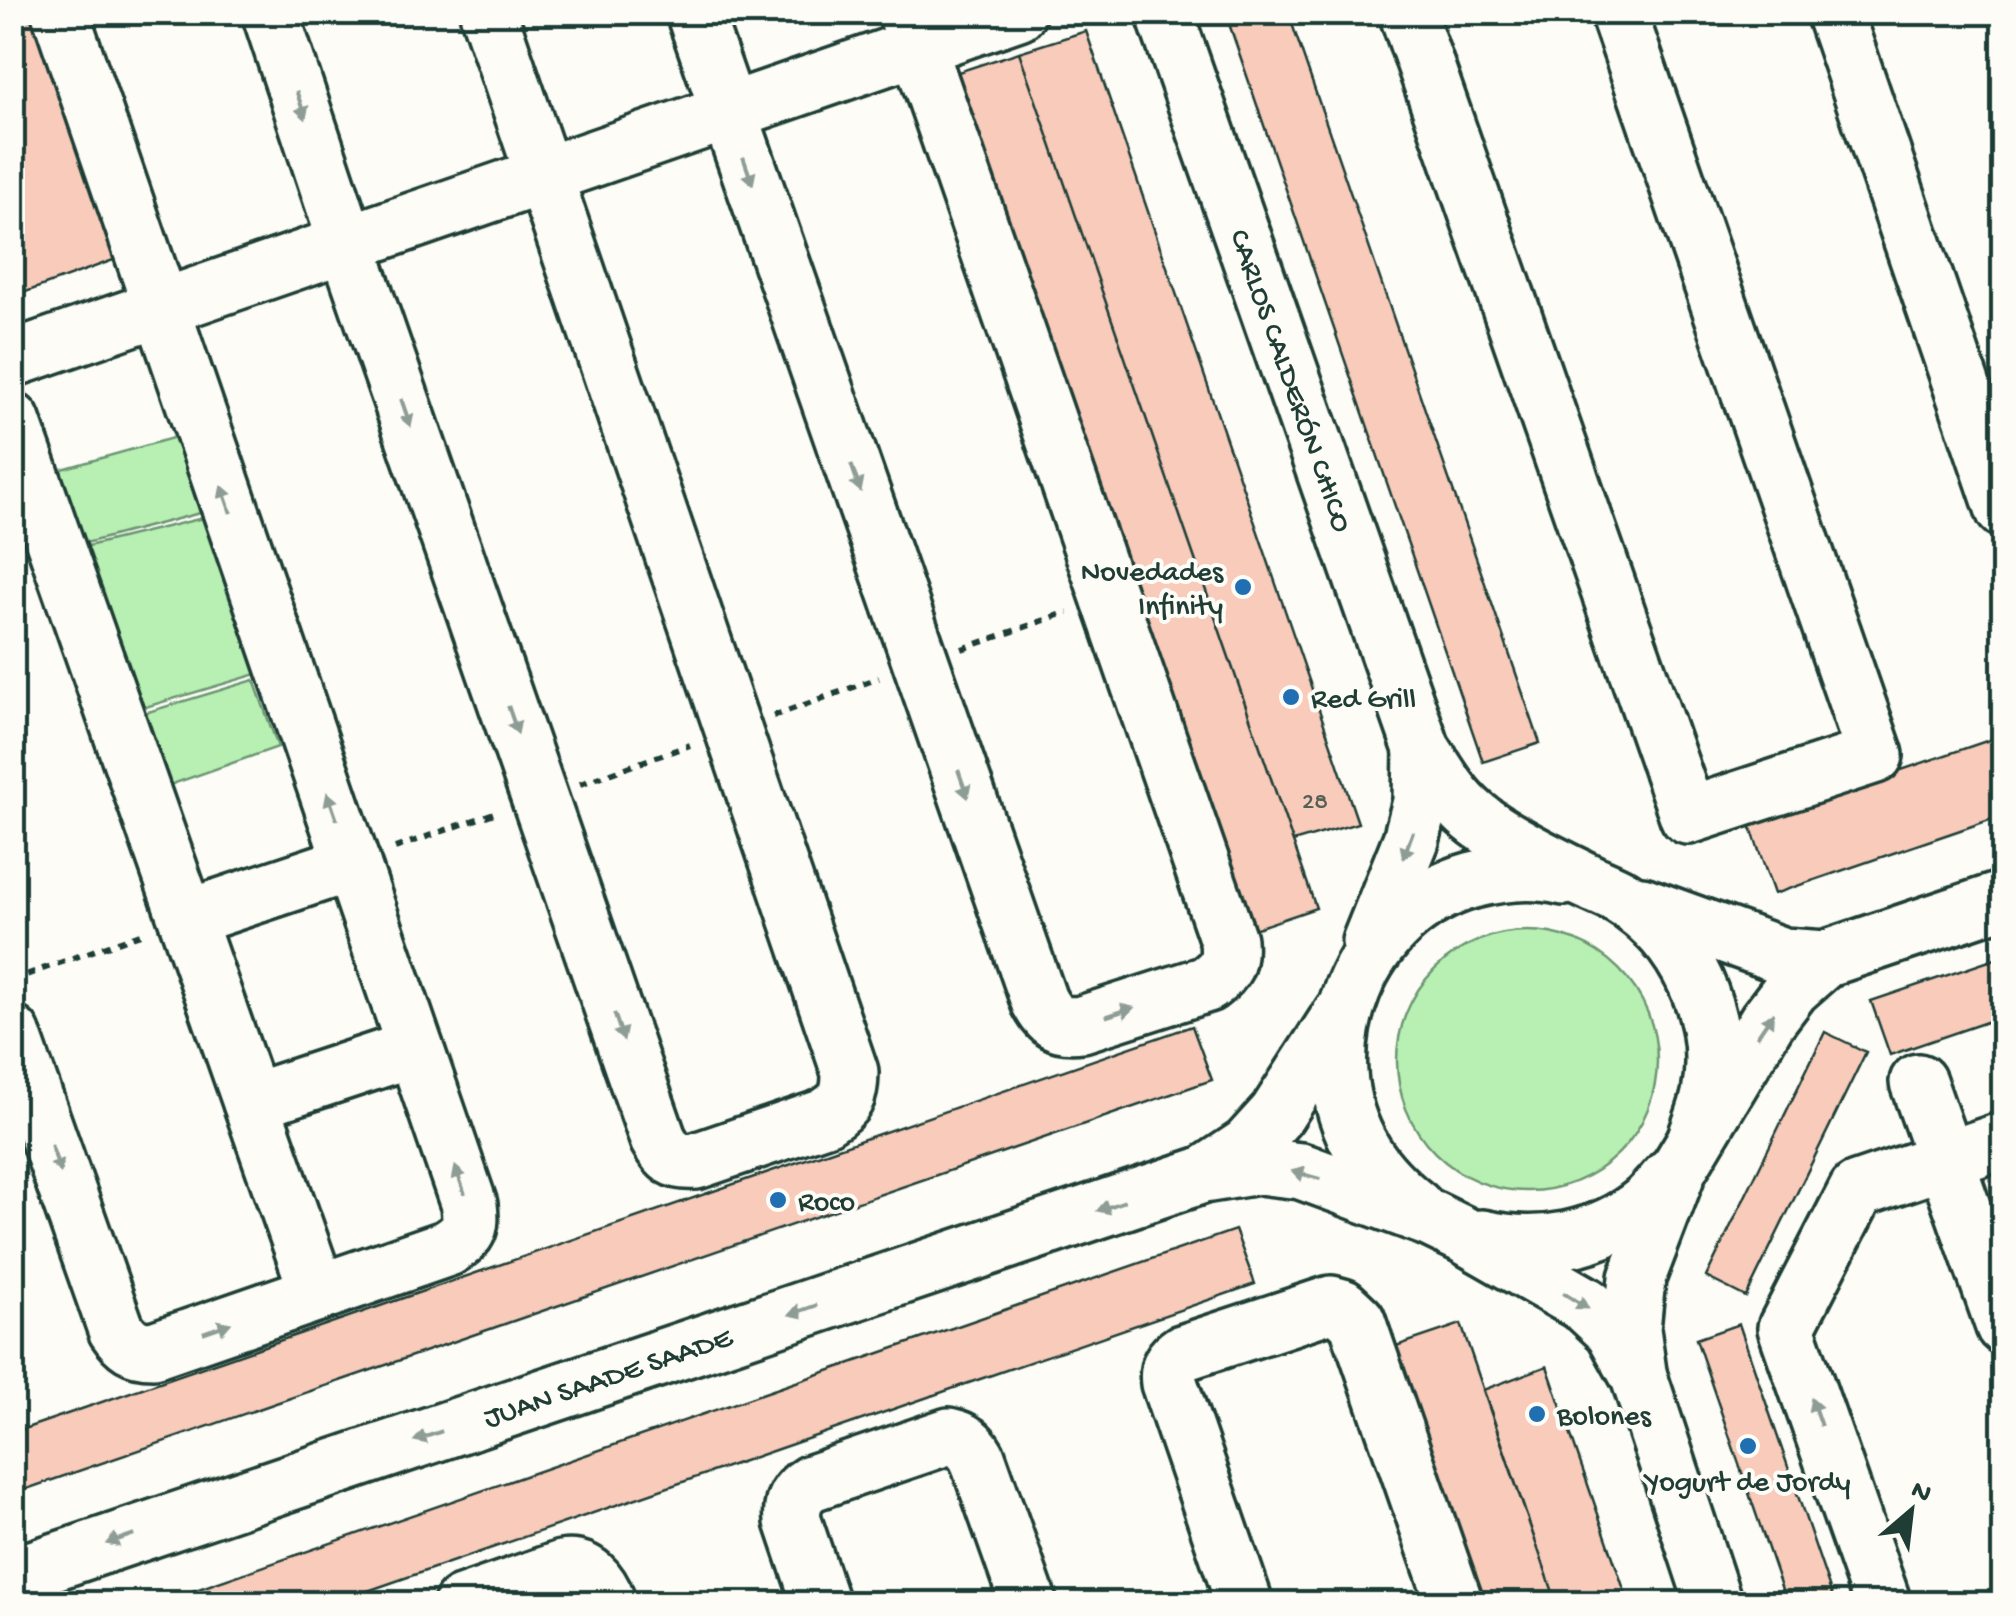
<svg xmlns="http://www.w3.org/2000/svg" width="2016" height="1616" font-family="'Gochi Hand',sans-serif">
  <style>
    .green { fill: #b8efb2; stroke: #6c9673; stroke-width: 2.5 }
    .building { fill: #f8cbbb; stroke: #1f3d34; stroke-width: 2.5 }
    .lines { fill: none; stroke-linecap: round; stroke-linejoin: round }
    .minor-casing { stroke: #1f3d34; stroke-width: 62 }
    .path { stroke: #1f3d34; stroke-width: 6; stroke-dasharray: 8 8; stroke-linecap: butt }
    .minor { stroke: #fdfcf7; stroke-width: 55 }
    .oneway { fill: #8e9c96 }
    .poi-dot { fill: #1f6fb2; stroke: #fdfcf7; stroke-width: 4 }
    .labels { text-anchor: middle; stroke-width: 8; stroke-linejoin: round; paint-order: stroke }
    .number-label { font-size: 25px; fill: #556056 }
    .street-label { font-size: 30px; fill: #1f3d34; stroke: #fdfcf7 }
    .poi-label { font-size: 30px; fill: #1f3d34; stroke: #fdfcf7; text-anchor: start }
  </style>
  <rect width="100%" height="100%" fill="#fdfcf7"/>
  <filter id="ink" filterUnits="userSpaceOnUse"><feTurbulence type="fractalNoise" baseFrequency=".01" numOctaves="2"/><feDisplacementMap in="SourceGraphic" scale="20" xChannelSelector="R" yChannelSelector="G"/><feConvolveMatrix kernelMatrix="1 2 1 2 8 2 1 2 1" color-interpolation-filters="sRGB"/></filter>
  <g filter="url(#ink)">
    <path class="green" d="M176,437L200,513L82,544L55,471Z
      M203,518L257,674L139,709L84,547Z
      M254,680L278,747L164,787L138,715Z
      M1397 1061a130 130 0 1 1 260 0a130 130 0 1 1-260 0Z"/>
    <path class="building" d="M12,12H29L119,258L12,297Z
      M1225,12H1288L1540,743L1483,762Z
      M1086,31L1358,823L1293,842L1019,52Z
      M1019,52L1316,908L1248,931L952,74Z
      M2004,735V815L1774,894L1749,822Z
      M2004,956V1016L1890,1055L1871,1001Z
      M1192,1026L1212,1080L12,1494V1433Z
      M1825,1032L1866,1052L1746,1297L1706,1277Z
      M1235,1230L1255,1284L330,1604H155Z
      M1461,1324L1557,1604H1481L1393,1347Z
      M1739,1324L1835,1604H1787L1696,1339Z
      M1547,1366L1629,1604H1557L1483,1390Z"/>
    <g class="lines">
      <defs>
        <g id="minor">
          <path d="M270,12L347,244L658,1139C668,1157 674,1163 696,1161L825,1117C846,1104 850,1097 850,1072L488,12"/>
          <path d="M694,12L1039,1001C1050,1022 1058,1027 1082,1024L1207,984C1226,970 1230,963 1228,940L906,12"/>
          <path id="s1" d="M1164,12L1422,749C1437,772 1451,798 1473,816C1503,841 1557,867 1593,884C1602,888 1612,892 1621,897C1687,937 1724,1018 1710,1094C1707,1109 1701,1124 1696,1138"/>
          <path d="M1407,12L1688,816L1875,755L1618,12"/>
          <path d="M1834,12L2004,510"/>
          <path d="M12,359L1018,12"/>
          <path d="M12,421L318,1293"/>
          <path d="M1642,905L1783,956L1825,959"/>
          <path d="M187,918L352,863"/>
          <path d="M1370,942L1411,840L1421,802L1422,749"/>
          <path d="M12,1034L116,1329C126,1344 134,1350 153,1350L448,1248C468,1235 472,1230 469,1205L60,12"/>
          <path d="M1918,1082L2004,1326"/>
          <path d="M251,1102L415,1048"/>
          <path d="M1206,1174L1248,1146L1277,1114L1342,1013"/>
          <path d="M1416,1208C1396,1192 1378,1175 1364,1152C1302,1050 1359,911 1473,880C1504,872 1534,869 1564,877"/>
          <path d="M1482,1238C1538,1251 1600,1241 1646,1203C1656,1194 1664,1183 1673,1174"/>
          <path d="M1638,1372L1632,1329L1637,1278L1679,1168L1767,1021L1792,988L1825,959L2004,899"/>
          <path id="s2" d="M12,1576L1179,1183L1203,1175L1259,1166L1301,1171L1431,1219L1462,1234L1586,1305L1613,1330L1639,1377L1714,1604"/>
          <path d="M462,1604L562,1569C587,1565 600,1582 608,1604"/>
          <path d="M821,1604L793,1521C791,1504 796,1492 811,1483L949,1436C963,1439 970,1445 977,1457L1029,1604"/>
          <path d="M1245,1604L1169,1383C1167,1370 1170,1361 1182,1353L1331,1304L1342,1307L1357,1321L1455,1604"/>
          <path d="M1883,1604L1786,1328L1857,1190L2004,1140"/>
        </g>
      </defs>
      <use href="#minor" class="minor-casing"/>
      <path class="path" d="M962,649L1068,612
        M773,716L879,678
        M580,784L690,745
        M395,848L497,812
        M12,980L143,933"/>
      <use href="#minor" class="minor"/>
    </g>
    <defs><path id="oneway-solid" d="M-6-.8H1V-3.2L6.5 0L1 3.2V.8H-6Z" transform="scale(2.5)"/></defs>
    <g class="oneway">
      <use href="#oneway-solid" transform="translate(301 105) rotate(72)"/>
      <use href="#oneway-solid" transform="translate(748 171) rotate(71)"/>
      <use href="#oneway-solid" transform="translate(406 413) rotate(71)"/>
      <use href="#oneway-solid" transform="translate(856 478) rotate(71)"/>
      <use href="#oneway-solid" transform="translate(226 499) rotate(-109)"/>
      <use href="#oneway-solid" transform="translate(513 720) rotate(71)"/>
      <use href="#oneway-solid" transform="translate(963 784) rotate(71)"/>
      <use href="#oneway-solid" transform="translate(332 806) rotate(-109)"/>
      <use href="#oneway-solid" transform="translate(1408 845) rotate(110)"/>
      <use href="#oneway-solid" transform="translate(1120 1012) rotate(-18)"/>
      <use href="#oneway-solid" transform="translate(1765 1025) rotate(-56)"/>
      <use href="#oneway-solid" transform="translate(619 1027) rotate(71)"/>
      <use href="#oneway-solid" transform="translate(56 1159) rotate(71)"/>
      <use href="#oneway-solid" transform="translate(1306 1175) rotate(-164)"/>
      <use href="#oneway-solid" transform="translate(460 1180) rotate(-109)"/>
      <use href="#oneway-solid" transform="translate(1111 1206) rotate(161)"/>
      <use href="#oneway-solid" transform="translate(1576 1301) rotate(32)"/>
      <use href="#oneway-solid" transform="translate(803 1310) rotate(161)"/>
      <use href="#oneway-solid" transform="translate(217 1328) rotate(-19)"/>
      <use href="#oneway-solid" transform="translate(1816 1412) rotate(-109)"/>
      <use href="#oneway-solid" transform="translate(428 1436) rotate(161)"/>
      <use href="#oneway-solid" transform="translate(120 1539) rotate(161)"/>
    </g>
  </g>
  <g class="poi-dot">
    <circle cx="1243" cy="587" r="10"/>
    <circle cx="1291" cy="697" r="10"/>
    <circle cx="778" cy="1200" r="10"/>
    <circle cx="1537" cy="1414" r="10"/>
    <circle cx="1748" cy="1446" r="10"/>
  </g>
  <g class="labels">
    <g class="number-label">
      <text x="1315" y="808">28</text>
    </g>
    <g class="street-label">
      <text dy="10" stroke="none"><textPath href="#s1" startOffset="390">CARLOS CALDERÓN CHICO</textPath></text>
      <text dy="10" stroke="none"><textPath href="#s2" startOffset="628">JUAN SAADE SAADE</textPath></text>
    </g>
    <g class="poi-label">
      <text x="1223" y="580" text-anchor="end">Novedades<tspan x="1223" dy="34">Infinity</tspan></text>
      <text x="1311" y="707">Red Grill</text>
      <text x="798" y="1210">Roco</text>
      <text x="1557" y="1424">Bolones</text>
      <text x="1748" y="1490" text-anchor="middle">Yogurt de Jordy</text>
    </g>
  </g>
  <rect width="2016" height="1616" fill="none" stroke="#fdfcf7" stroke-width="50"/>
  <rect x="25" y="25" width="1966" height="1566" fill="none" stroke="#1f3d34" stroke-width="4" filter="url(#ink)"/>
  <g transform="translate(1911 1511) rotate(28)" stroke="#fdfcf7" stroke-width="8" paint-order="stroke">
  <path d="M0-8L18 38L0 25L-18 38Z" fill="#1f3d34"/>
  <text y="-15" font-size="28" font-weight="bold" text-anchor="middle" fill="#1f3d34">N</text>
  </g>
</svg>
